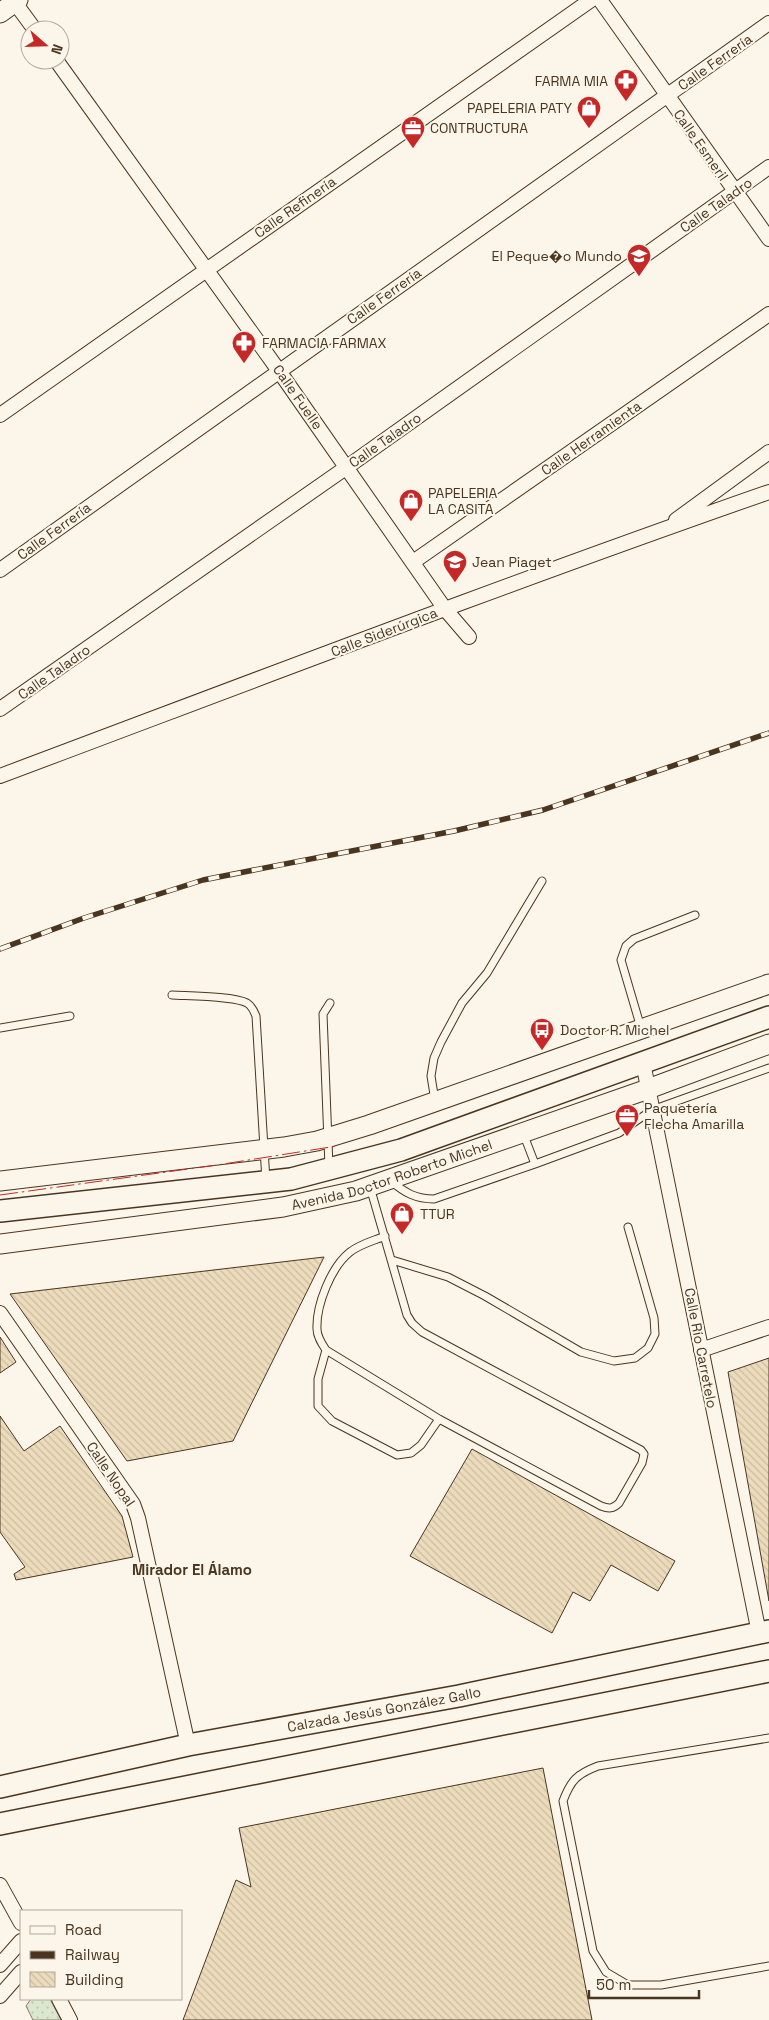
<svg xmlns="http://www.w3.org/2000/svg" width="769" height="2020" font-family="'Space Grotesk',sans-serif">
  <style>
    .grass { fill: url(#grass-dots); stroke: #887966 }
    .building { fill: url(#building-back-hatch); stroke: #4a3520 }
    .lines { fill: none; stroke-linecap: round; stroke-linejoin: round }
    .service-casing { stroke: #4a3520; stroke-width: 9 }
    .minor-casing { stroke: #4a3520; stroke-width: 16 }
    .secondary-casing { stroke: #4a3520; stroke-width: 21 }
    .primary-casing { stroke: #4a3520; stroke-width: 24 }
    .service { stroke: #fbf6e9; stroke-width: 7 }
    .minor { stroke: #fbf6e9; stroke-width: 14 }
    .secondary { stroke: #fbf6e9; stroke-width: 19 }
    .primary { stroke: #fbf6e9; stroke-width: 21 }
    .rail-casing { stroke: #4a3520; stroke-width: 5.5 }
    .rail { stroke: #fbf6e9; stroke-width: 4; stroke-dasharray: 11; stroke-linecap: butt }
    .power { stroke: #c62828; stroke-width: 1; stroke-dasharray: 18 4 2.5 4; stroke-linecap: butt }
    .labels { text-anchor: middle; stroke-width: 4; stroke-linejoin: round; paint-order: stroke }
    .street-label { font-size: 14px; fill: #4a3520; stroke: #fbf6e9 }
    .poi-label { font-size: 14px; fill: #4a3520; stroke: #fbf6e9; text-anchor: start }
    .neighbourhood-label { font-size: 15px; font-weight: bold; fill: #4a3520; stroke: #fbf6e9 }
  </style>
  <defs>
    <pattern id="grass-dots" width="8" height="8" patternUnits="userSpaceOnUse" patternTransform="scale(1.25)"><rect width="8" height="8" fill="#dce7d0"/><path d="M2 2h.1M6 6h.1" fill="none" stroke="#bec7b2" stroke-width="1.8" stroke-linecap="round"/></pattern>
    <pattern id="building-back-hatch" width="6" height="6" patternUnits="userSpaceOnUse" patternTransform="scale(1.25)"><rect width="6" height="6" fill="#ecdcbc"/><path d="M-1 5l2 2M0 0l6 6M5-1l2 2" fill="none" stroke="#ccbda1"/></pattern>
  </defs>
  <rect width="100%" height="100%" fill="#fbf6e9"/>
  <path class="grass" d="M31,1999H50L61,2020H33L26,2006Z"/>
  <path class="building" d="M324,1257L233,1441L127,1461L10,1294Z
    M0,1337L16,1362L0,1373Z
    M769,1358V1601L728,1372Z
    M0,1416L24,1451L60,1426L122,1516L133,1557L16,1580L14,1574L25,1567L0,1532Z
    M472,1449L675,1561L658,1591L611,1565L590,1601L573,1592L552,1633L410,1556Z
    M543,1768L592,2020H183L236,1880L251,1887L239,1828Z"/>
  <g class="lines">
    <defs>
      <path id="service" d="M172,995C189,996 234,996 247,1003C252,1006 254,1011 256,1016L266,1181
        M0,1028L70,1016
        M641,1028L621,960L626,946L634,939L695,915
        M435,1101L431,1076L434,1058L441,1042L462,1003L487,973L542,881
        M523,1133L535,1164L619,1133L652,1110L769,1068
        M329,1167L323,1014L330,1003
        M391,1181C405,1193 416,1199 434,1199L535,1164
        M370,1187L407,1315L412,1323L422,1332L641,1450L644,1454L642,1463L619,1503C613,1509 609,1509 601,1506L439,1419L326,1350C322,1344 317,1337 317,1329C316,1305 331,1267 350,1252C360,1244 373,1241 385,1236
        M392,1260L448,1277L485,1296L581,1352L614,1361L635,1358L648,1348L655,1334L654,1318L628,1227
        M326,1350L318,1379V1406L332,1421L397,1455L411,1453L421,1445L439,1419
        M769,1738L598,1766C577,1774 571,1780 563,1801L593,1951L606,1972L628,1985H661L769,1966"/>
      <path id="minor" d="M13,0L35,30
        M600,0L769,239
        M56,60L279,371L445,609L469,637
        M0,415L591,0
        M676,520L769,452
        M413,562L769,314
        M0,570L769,23
        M0,709L347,467L769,167
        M0,776C256,680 511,582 769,492
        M643,1063L759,1633
        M0,1313L133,1504L138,1518L188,1745
        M701,1350L769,1327
        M0,1885L21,1923
        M0,1965L21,1941
        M0,1996L21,1972
        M59,1999L70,2020"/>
      <g id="secondary">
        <path d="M0,13L18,0"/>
        <path d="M0,1181L284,1147L317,1141L369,1125L769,984"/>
        <path id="s1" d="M0,1244L283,1207L356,1191L648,1089L769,1044"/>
      </g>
      <g id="primary">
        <path d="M0,1211L291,1179L401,1150L769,1017"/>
        <path id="s2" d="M0,1787L188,1745L459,1696L769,1631"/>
        <path d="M0,1824L769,1671"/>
      </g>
    </defs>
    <use href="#service" class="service-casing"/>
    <use href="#minor" class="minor-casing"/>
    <use href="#secondary" class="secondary-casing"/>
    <use href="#primary" class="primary-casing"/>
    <use href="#service" class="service"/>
    <use href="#minor" class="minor"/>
    <use href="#secondary" class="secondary"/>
    <use href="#primary" class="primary"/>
    <defs>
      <path id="rail" d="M0,949L84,918L203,880L454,831L543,810L769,733"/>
    </defs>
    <use href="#rail" class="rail-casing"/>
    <use href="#rail" class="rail"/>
    <path class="power" d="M0,1195L217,1165L337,1146"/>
  </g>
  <defs>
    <symbol id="pharmacy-pin" viewBox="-11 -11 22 30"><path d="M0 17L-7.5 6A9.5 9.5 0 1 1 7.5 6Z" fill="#c62828" stroke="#fbf6e9"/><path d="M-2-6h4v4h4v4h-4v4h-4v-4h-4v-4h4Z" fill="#fff"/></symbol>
    <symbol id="shop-pin" viewBox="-11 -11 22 30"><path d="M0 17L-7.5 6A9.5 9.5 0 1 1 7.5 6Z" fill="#c62828" stroke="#fbf6e9"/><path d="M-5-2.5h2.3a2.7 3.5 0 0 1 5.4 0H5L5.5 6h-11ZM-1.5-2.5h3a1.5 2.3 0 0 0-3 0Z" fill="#fff"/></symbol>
    <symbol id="office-pin" viewBox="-11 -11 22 30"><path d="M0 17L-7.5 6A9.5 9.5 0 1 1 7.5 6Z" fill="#c62828" stroke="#fbf6e9"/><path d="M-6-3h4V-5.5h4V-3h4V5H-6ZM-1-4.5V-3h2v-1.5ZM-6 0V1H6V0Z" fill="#fff"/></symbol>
    <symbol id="school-pin" viewBox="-11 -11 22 30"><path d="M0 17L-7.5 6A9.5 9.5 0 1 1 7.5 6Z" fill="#c62828" stroke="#fbf6e9"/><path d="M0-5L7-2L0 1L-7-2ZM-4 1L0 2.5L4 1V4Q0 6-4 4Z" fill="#fff"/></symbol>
    <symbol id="bus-pin" viewBox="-11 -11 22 30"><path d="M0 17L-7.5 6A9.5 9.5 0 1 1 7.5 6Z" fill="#c62828" stroke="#fbf6e9"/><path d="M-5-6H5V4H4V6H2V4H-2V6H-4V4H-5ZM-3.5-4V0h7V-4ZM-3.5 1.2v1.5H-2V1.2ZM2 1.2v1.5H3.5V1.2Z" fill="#fff"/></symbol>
  </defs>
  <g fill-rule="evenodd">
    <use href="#pharmacy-pin" x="612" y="67" width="28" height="38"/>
    <use href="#shop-pin" x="575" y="94" width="28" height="38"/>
    <use href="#office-pin" x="399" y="114" width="28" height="38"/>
    <use href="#school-pin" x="625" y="242" width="28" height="38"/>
    <use href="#pharmacy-pin" x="230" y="329" width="28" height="38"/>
    <use href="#shop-pin" x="397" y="487" width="28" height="38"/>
    <use href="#school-pin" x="441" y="548" width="28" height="38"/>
    <use href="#bus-pin" x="528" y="1016" width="28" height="38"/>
    <use href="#office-pin" x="613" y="1102" width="28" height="38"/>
    <use href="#shop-pin" x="388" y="1200" width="28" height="38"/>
  </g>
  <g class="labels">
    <g class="street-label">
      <text transform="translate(715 62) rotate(-35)" y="5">Calle Ferrería</text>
      <text transform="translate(701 145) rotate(55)" y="5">Calle Esmeril</text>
      <text transform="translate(716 205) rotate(-35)" y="5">Calle Taladro</text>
      <text transform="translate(295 207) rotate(-35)" y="5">Calle Refinería</text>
      <text transform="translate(384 296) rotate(-35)" y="5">Calle Ferrería</text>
      <text transform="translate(298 397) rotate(55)" y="5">Calle Fuelle</text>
      <text transform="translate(591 438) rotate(-35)" y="5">Calle Herramienta</text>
      <text transform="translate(385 440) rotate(-35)" y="5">Calle Taladro</text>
      <text transform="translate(54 531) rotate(-36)" y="5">Calle Ferrería</text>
      <text transform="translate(384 632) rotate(-21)" y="5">Calle Siderúrgica</text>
      <text transform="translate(54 672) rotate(-35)" y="5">Calle Taladro</text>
      <text dy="5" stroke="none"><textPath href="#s1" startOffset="399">Avenida Doctor Roberto Michel</textPath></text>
      <text transform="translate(701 1348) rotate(79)" y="5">Calle Río Carretelo</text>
      <text transform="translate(111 1474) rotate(56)" y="5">Calle Nopal</text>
      <text dy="5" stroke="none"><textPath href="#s2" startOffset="392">Calzada Jesús González Gallo</textPath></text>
    </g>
    <g class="poi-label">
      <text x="608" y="86" text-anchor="end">FARMA MIA</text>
      <text x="572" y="113" text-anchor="end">PAPELERIA PATY</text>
      <text x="430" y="133">CONTRUCTURA</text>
      <text x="622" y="261" text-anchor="end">El Peque�o Mundo</text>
      <text x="262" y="348">FARMACIA FARMAX</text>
      <text x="428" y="498">PAPELERIA<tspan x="428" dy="16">LA CASITA</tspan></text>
      <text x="472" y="567">Jean Piaget</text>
      <text x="560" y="1035">Doctor R. Michel</text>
      <text x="644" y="1113">Paquetería<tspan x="644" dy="16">Flecha Amarilla</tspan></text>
      <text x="420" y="1219">TTUR</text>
    </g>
    <g class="neighbourhood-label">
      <text x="192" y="1575">Mirador El Álamo</text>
    </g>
  </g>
  <rect x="20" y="1910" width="162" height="90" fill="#fbf6e9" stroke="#b4a999"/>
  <rect x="30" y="1926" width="25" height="8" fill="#fbf6e9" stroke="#b4a999"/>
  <text x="65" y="1935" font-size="15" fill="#4a3520">Road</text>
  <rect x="30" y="1951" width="25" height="8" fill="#4a3520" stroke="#b4a999"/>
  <text x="65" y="1960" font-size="15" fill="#4a3520">Railway</text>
  <rect x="30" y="1972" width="25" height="15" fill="url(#building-back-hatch)" stroke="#b4a999"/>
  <text x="65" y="1985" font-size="15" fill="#4a3520">Building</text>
  <g transform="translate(45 45) rotate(110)"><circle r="24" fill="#fbf6e9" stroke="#b4a999"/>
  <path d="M0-4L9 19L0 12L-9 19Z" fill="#c62828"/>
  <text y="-8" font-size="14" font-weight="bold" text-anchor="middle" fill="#4a3520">N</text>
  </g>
  <path d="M589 1990v8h110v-8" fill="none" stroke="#4a3520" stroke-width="2.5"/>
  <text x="596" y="1990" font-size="15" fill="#4a3520" stroke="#fbf6e9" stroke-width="4" paint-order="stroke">50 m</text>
</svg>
